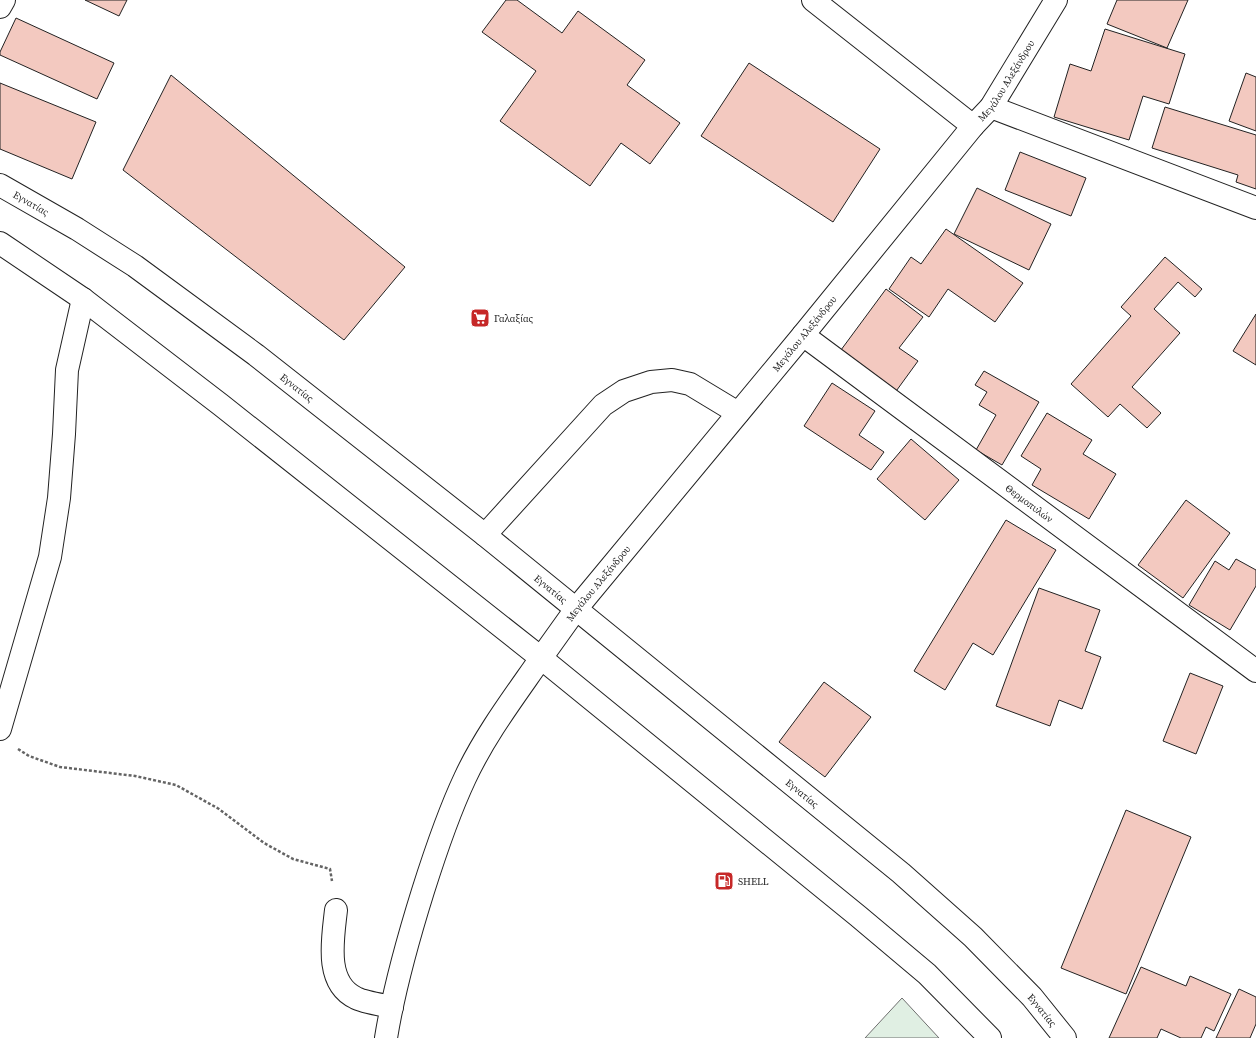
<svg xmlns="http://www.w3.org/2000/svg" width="1256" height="1038" font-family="'Source Serif 4',serif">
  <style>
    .green { fill: #e0efe3; stroke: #6f6f6f }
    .building { fill: #f3c9c0; stroke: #222 }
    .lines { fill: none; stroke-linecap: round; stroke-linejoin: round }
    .minor-casing { stroke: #222; stroke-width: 24 }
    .major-casing { stroke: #222; stroke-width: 24 }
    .highway-casing { stroke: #222; stroke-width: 24 }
    .path { stroke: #646464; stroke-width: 2.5; stroke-dasharray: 3 2; stroke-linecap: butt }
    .minor { stroke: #fff; stroke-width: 22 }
    .major { stroke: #fff; stroke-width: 22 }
    .highway { stroke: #fff; stroke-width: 22 }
    .labels { text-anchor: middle; stroke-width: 3; stroke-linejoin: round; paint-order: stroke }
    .street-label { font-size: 10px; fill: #222; stroke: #fff }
    .poi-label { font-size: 10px; fill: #222; stroke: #fff; text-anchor: start }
  </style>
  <rect width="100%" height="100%" fill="#fff"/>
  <path class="green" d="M902,998L939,1038H865Z"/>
  <path class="building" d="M85,0H127L119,16Z
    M506,0H517L562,33L578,11L645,60L627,85L680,123L650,164L621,143L590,186L500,121L536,71L482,32Z
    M1117,0H1188L1167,48L1107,24Z
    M16,18L114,63L97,99L0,55V52Z
    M1105,29L1185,54L1169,104L1143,96L1129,140L1054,117L1070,64L1091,71Z
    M749,63L880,149L833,222L701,136Z
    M1246,73L1256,77V131L1229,121Z
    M171,75L405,267L344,340L123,170Z
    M0,83L96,122L72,179L0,149Z
    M1165,107L1256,135V189L1236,182L1238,175L1152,148Z
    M1020,152L1086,178L1071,216L1005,190Z
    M977,188L1051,224L1029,270L954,234Z
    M946,229L1023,283L995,322L948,289L929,317L889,289L911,257L921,264Z
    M1165,257L1202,289L1195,297L1178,282L1154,309L1180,333L1132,387L1161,413L1147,428L1120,404L1108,417L1071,384L1131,316L1121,307Z
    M886,289L923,317L899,348L918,361L894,394L838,354Z
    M1256,314V365L1233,351Z
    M984,371L1039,402L1002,465L976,450L996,415L979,405L987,392L975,385Z
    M832,383L875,411L859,435L884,452L871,470L804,426Z
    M1047,413L1092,440L1083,454L1116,474L1089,519L1032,485L1041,469L1021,456Z
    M911,439L959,480L925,520L877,479Z
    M1186,500L1230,533L1183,598L1138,565Z
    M1006,520L1056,550L993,655L973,643L945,690L914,671Z
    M1236,559L1256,570V586L1230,630L1189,605L1215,561L1229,570Z
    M1039,588L1100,610L1085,651L1101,657L1082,709L1059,700L1050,726L996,706Z
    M1190,673L1223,686L1196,754L1163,741Z
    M824,682L871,717L825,777L779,742Z
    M1126,810L1191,837L1126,994L1061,968Z
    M1141,967L1186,986L1190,976L1231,994L1214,1031L1206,1027L1201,1038H1181L1161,1029L1157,1038H1109Z
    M1239,989L1256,997V1024L1250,1038H1216Z"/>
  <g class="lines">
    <defs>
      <g id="minor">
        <path d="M813,0L973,126"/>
        <path d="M0,7L4,0"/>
        <path d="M991,107L1256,208"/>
        <path id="s1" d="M803,335L1256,671"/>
        <path d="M485,535L603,405L624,391L651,382L672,380L690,384L738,413"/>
        <path d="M0,729L50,557L59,498L64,434L67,370L83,299"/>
        <path d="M336,910C333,938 324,983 356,998C363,1002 383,1005 392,1007"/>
        <path d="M386,1038C394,988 408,939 423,891C435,853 448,814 465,778C485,735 514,697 541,658"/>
      </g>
      <g id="major">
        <path id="s2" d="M541,658L576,609L803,335L973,126L991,107L1056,0"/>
      </g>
      <g id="highway">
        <path id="s3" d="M0,185L77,229L135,266L256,355L485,535L901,873L973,937L1032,997L1065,1038"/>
        <path d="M0,243L83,299L221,405L541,658L858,916L927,974L990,1038"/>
      </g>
    </defs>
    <use href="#minor" class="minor-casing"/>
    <use href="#major" class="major-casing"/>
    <use href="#highway" class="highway-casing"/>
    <path class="path" d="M18,749L29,756L60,767L135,776L176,785L219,809L264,843L293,859L330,869L332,881"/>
    <use href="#minor" class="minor"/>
    <use href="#major" class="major"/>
    <use href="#highway" class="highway"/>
  </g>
  <defs>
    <symbol id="supermarket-square" viewBox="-11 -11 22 22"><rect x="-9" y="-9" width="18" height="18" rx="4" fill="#c62828" stroke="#fff"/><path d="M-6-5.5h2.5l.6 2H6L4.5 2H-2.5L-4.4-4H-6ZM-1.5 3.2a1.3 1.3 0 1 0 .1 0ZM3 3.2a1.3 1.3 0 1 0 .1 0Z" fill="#fff"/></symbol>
    <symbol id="fuel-square" viewBox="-11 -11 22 22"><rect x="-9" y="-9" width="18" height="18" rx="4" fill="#c62828" stroke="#fff"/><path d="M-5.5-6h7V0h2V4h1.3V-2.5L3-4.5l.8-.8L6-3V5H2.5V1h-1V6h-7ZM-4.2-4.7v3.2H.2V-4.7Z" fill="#fff"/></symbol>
  </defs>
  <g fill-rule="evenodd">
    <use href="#supermarket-square" x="469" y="307" width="22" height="22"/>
    <use href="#fuel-square" x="713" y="870" width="22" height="22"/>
  </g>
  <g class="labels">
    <g class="street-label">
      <text dy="4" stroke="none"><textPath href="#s2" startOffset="742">Μεγάλου Αλεξάνδρου</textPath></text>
      <text dy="4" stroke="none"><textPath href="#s3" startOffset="36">Εγνατίας</textPath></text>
      <text dy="4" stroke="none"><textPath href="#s2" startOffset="418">Μεγάλου Αλεξάνδρου</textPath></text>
      <text dy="4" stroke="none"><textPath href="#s3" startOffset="360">Εγνατίας</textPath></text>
      <text dy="4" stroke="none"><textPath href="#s1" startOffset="282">Θερμοπυλών</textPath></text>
      <text dy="4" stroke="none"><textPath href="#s2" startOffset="94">Μεγάλου Αλεξάνδρου</textPath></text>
      <text dy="4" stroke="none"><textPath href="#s3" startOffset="684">Εγνατίας</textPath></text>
      <text dy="4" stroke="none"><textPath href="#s3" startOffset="1008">Εγνατίας</textPath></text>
      <text dy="4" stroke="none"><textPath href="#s3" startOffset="1332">Εγνατίας</textPath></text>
    </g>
    <g class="poi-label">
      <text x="494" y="322">Γαλαξίας</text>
      <text x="738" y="885">SHELL</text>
    </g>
  </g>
</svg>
